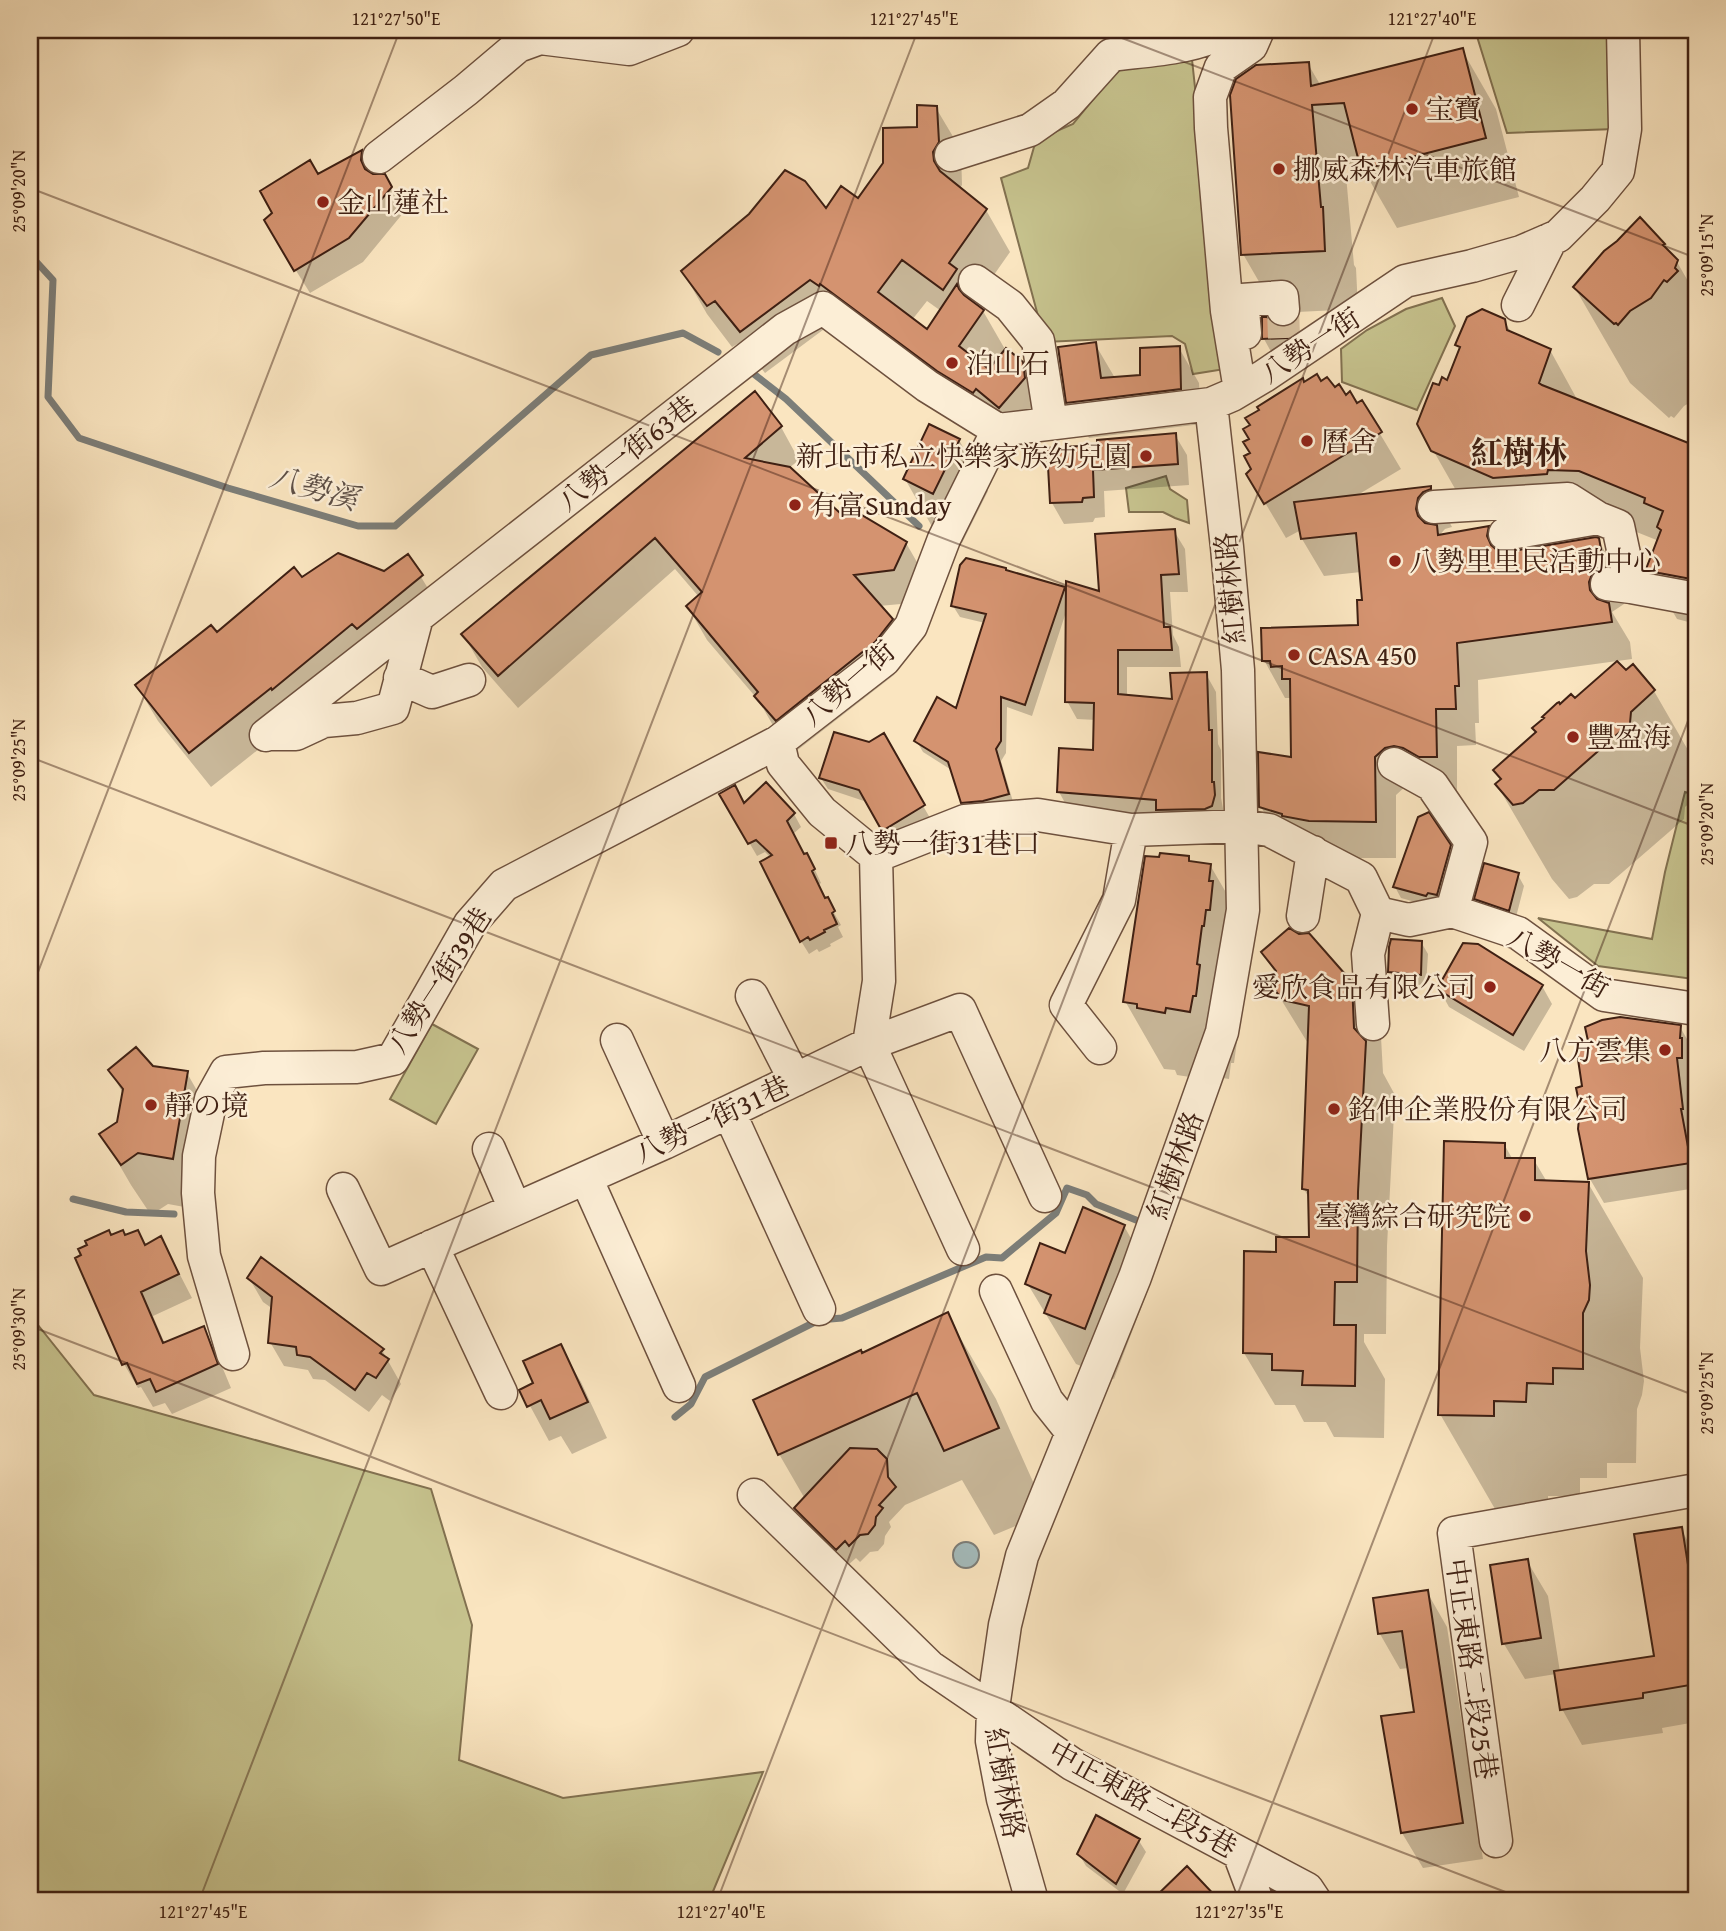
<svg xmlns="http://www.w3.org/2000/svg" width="1726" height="1931" font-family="'Gentium Book Plus','Noto Serif TC','Noto Serif JP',serif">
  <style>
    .green { fill: #c6c28d; stroke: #827150; stroke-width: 2 }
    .water { fill: #a4bcbd; stroke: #7c7e79; stroke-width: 2 }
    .shadow { fill: #0003; fill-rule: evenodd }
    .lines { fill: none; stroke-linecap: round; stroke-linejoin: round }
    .stream { stroke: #7c7e79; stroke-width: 7 }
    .building { fill: #d49370; stroke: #3f2013; stroke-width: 2 }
    .minor-tunnel { stroke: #d5be9d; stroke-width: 32; stroke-dasharray: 32 16; stroke-linecap: butt }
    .minor-casing { stroke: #6e513e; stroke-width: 35 }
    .minor { stroke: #fceed6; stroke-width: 32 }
    .ticks { fill: none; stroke: #3f2013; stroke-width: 2; stroke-opacity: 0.45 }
    .poi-dot { fill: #8f2418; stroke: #fceed6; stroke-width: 2.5 }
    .labels { text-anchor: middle; stroke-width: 5; stroke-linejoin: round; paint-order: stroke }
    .poi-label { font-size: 28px; fill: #3f2013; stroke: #fceed6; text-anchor: start }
    .street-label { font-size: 28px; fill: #3f2013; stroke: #fceed6 }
    .water-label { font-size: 30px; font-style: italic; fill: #5d4f46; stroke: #fceed6 }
    .quarter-label { font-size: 32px; font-weight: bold; fill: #3f2013; stroke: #fceed6 }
    .neatline { fill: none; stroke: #3f2013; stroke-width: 2.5 }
    .ticks-label { font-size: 18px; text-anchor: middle; fill: #3f2013 }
  </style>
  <rect width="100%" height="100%" fill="#fae5c0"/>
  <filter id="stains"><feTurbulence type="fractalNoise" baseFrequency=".00286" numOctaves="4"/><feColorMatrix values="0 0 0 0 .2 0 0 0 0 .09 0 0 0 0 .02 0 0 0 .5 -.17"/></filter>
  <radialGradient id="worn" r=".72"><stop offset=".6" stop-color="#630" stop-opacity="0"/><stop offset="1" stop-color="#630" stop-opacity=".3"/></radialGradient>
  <path class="green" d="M1475,30H1610L1615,129L1507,133Z
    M1191,50L1225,369L1193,374L1185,344L1172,336L1045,342L1001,178L1028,168L1036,140L1073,124L1113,75L1135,60Z
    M1442,298L1455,326L1417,410L1342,382L1341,349L1367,330L1406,309Z
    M1166,476L1170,489L1187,500L1189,523L1175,518L1163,512H1129L1126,488Z
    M1685,792L1696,795V976L1693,979L1598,966L1538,918L1652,939L1665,872Z
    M432,1024L478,1049L436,1124L390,1099Z
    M30,1315L94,1395L431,1489L472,1625L459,1760L563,1798L763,1772L709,1901H30Z"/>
  <path class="water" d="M953 1555a13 13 0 1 1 26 0a13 13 0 1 1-26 0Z"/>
  <path class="shadow" d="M1462,50L1496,109L1519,197L1397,228L1363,169L1361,163L1345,164L1354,265L1356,268L1358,309L1277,313L1243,254L1308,64L1321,86Z
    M936,108L961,150L962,185L959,189L986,210L1010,252L975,302L977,307L983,311L1006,351L1021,364L1046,406L1048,420L1024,449L1001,430L835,321L765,373L741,342L732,347L707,314L683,272L826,211L859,200ZM927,301L941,311L927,332L912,320Z
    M361,152L375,176H384L404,212L363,262L310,293L280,245L275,214L317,176Z
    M1664,245L1669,253L1677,262L1696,295V399L1684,406L1674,418L1671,416L1669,418L1630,383L1575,288Z
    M1264,319L1275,327L1285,329L1294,326L1304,343L1274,357L1264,339Z
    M1504,320L1512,334L1550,350L1578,401L1696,448V624L1677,619L1648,569L1659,541L1609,521L1462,501L1433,450L1440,387L1448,382L1461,351L1457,345Z
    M1095,344L1115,378L1142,377L1179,348L1199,383L1201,424L1089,438L1068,402Z
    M1320,383L1356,406L1361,402L1401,469L1356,496L1430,487L1451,525L1452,527L1445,529L1438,537L1488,528L1503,553L1598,540L1620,577L1624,604L1612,612L1630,642L1632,659L1478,680L1479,723H1475L1476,745L1457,746V794H1442L1407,785L1396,795V858H1332L1283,844L1261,807L1293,759L1291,698H1285L1264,660L1359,627L1364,601L1361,572L1324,576L1302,539L1301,530L1286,538L1248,474L1253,470L1252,454L1304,384Z
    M781,427L799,460L789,468L841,516L906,543L925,576L912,603L879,606L891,620L910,653L894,675L795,752L775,729L759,701L707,640L688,607L699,597L675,569L518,708L482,667L463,634Z
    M1175,435L1187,455L1189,485L1104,491L1105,517L1095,518L1093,522L1064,524L1052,503L1099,447Z
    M959,440L988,491L962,543L934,530L905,479Z
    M1174,531L1185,549L1188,592H1170L1173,635L1179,647L1181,667H1127V697L1174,701L1206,674L1216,692L1218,744L1221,750V798L1224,814L1162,816L1069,810L1059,792L1095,752L1096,720L1077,719L1067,701V609L1032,716L1007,707L1006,753L1001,761L1014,805L969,814L962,803L953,771L923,752L916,740L957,710L985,623L960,617L953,606L1007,572L1064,588L1068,596L1101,593Z
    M408,556L442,611L293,722L211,787L158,721L137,686L302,579L384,572Z
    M1654,691L1696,764V797L1685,807L1684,819L1609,884H1594L1577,897L1569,899L1552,879L1497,785L1501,780L1495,770L1538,733L1560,706L1574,701Z
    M883,736L930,818L890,841L867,802L828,789L821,778Z
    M721,794L744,805L794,814L801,827L793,834L803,855L814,868L821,883L818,885L841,925L838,927L843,937L830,944L831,946L819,952L817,949L809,954L801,941L771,858L765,852L757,856Z
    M1450,846L1457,858L1443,906L1433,907L1401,898L1395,887Z
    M1188,858L1191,863L1210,865L1249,932L1250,950L1248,977H1244L1236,1030L1238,1034L1234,1063H1231L1229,1079L1204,1075L1203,1079L1177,1075L1175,1070L1164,1069L1125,1001Z
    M1518,875L1524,886L1515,921L1483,910L1476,899Z
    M1421,942L1428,954L1426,985L1396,984L1390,972Z
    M1263,953L1350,983L1381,1037L1383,1073L1395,1095L1387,1246L1386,1334H1364V1342L1385,1379L1384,1438L1334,1437L1326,1422H1304L1295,1405H1275L1244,1353L1278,1254L1311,1239L1310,1200L1304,1189L1309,1045L1274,988L1276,974Z
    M1542,986L1552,1004L1524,1051L1449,1007L1439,989Z
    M1680,1027L1694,1051L1695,1082H1690L1696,1132L1693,1133L1696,1149V1188L1604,1203L1590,1179Z
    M152,1067L187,1073L216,1124L201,1210L168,1204L151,1215L131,1185L102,1135L119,1123L124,1095L110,1071Z
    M1504,1144L1513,1160H1534L1547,1182L1588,1183L1643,1278L1640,1348L1644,1381L1642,1395L1637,1409L1636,1463H1607V1478H1580V1496H1548V1510L1495,1509L1440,1414Z
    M1124,1226L1153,1277L1114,1379L1076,1364L1027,1283L1066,1256Z
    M111,1237H125L146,1246L161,1238L192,1298L153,1316L165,1344L203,1328L216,1352L231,1388L172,1414L165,1403L153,1407L141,1387L138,1388L124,1364Z
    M249,1278L382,1350L401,1384L390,1401L382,1395L369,1412L325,1380L313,1379L308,1370L284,1366L270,1342L273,1309L263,1302Z
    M947,1315L996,1399L1047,1513L994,1535L962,1480L905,1505L889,1522L891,1527L885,1536L884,1544L878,1551L870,1552L860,1562L856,1558L847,1566L806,1526L796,1508L805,1499L779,1454L862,1356Z
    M560,1347L581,1382L607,1438L572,1454L561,1436L549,1441L522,1391L536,1384Z
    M1681,1529L1696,1556V1722L1662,1728L1663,1733L1582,1745L1562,1709L1556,1674L1525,1679L1504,1644L1492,1567L1527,1561L1548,1596L1560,1672L1656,1658Z
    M1427,1592L1447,1627L1483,1859L1423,1868L1402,1833L1416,1713L1409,1668L1400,1669L1380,1634Z
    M1139,1841L1146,1852L1123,1894L1086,1866L1079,1854Z"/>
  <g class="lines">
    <path class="stream" d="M30,255L53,280L48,397L79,438L228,488L358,526H395L591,355L683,333L718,352
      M750,371L786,399L919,526
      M73,1199L126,1212L174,1214
      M675,1417L691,1404L705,1377L819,1320L842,1318L986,1257L1002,1258L1056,1213L1067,1188L1087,1195L1096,1204L1136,1220"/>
  </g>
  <path class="building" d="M1463,48L1486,138L1361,170L1344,103L1312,105L1321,207H1323L1325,251L1241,255L1230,95L1236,79L1256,65L1309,62L1311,86Z
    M917,105L937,106L939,142L933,152L934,161L940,171L987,209L949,263L957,269L943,290L902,260L878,292L927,329L957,284L959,289L964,295L984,310L959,346L989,369L1006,348L1023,362L1025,378L999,408L976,389L973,393L937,371L820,284L819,286L810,280L740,332L715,301L707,306L681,271L749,214L785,170L805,181L826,208L841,186L858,198L883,163V128L917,127Z
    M362,150L361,160L365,169L373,174H385L392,187L349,238L294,271L264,220L272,213L260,191L310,160L318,174Z
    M1640,217L1665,244L1663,245L1678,260L1675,268L1678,271L1667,282L1664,280L1651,298L1630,311L1618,325L1616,323L1614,324L1573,287L1604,251L1617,241Z
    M1482,309L1505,319L1507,330L1551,349L1539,383L1542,385L1696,446V578L1691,579L1659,573L1646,569L1661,530L1657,527L1663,511L1644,503L1645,498L1579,471L1548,470L1547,474L1493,478L1431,451L1417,424L1433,383L1439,385L1442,377L1447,380L1460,347L1455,345L1467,317Z
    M1262,317H1267L1276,326L1285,327L1294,323L1295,333L1288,338L1262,339Z
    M1096,342L1101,378L1140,375V348L1180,346L1181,389L1066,403L1058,347Z
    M1317,374L1321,381L1327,377L1335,387L1339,384L1346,395L1350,391L1357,403L1362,400L1382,432L1264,504L1246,474L1251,469L1244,456L1250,453L1243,442L1249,439L1243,429L1250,425L1245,418L1259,410L1257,407L1303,378L1304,382Z
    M755,391L782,426L745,458L790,467L840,513L845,505L907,542L894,570L854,575L893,619L875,642L776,721L754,696L758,692L686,606L702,592L655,538L498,676L461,634Z
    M929,424L960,439L933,494L903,479Z
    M1176,433L1178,464L1093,470L1094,497L1083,498L1082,502L1050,503L1047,448L1097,445V440Z
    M1431,486V489L1423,492L1418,498L1416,509L1418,516L1425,523L1437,525L1438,535L1489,526L1487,536L1491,545L1498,551L1507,552L1596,537L1599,538L1604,566L1599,567L1592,574L1589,582L1590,590L1597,599L1609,603L1612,622L1457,643L1459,686H1455L1456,709H1436L1437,757H1419L1403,748L1394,746L1385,748L1375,757L1376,822L1309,821L1282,816V814L1259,807L1258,752L1291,757L1290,679H1282V666L1271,667L1270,661H1262L1261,628L1358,625L1357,600H1362L1356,533L1301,539L1294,502Z
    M1175,529L1179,574L1161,575L1164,627H1170L1172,650H1118V694L1172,699L1170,673L1207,672L1209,730H1212V782H1214L1215,795L1212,806L1205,809L1156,810V800L1057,792L1059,748L1093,750L1094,703L1065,702L1066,581L1099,591L1095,534Z
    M338,553L384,571L408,554L423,575L357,629L352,624L272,690L271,688L189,753L135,685L211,625L217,632L294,567L302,577Z
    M966,558L1006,568V570L1065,587L1025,705L1001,697V741L996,749L1009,794L983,801L961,803L948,762L914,741L937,697L956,708L986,614L951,606L960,565Z
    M1617,661L1626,670L1633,664L1655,690L1631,712L1630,723L1554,790H1539L1523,803L1513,805L1495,784L1501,779L1493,770L1536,732L1532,728L1544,718L1542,717L1557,703L1559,702L1560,704L1571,694L1575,698Z
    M834,732L869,742L884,733L925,805L882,831L859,790L819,778Z
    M766,782L795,813L787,821L804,854L807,853L815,869L812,871L825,898L828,897L835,911L832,913L837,924L824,930L825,932L810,940L808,937L800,942L760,862L772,855L756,840L748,844L719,794L735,785L744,803Z
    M1429,812L1451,845L1437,895L1428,893L1426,896L1393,887L1418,817Z
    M1160,853L1189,856V861L1211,864L1209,881H1213L1210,910H1206L1204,926H1202L1197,964L1200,965L1196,996H1193L1190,1012L1166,1008L1165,1013L1137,1008V1004L1123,1002L1145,856L1159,857Z
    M1484,863L1519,873L1509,911L1474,899Z
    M1289,928L1299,934L1309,933L1352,982L1354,1028L1366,1041L1358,1192L1357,1282H1335L1334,1325H1356L1355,1386L1302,1385L1303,1371L1272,1370V1354L1243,1353L1244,1251L1276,1252V1237H1309L1308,1190L1302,1189L1309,1006L1283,1000L1273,988L1270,978L1276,971L1261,952Z
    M1391,939L1422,941L1421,975L1388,972L1389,947Z
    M1463,943L1478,944L1543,985L1513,1035L1437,989Z
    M1620,1017L1681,1025L1680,1038H1682V1058H1677L1683,1109H1681L1691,1163L1588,1179L1578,1129L1580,1107L1576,1088L1582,1086L1576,1046L1588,1041L1585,1027L1602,1020Z
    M136,1047L153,1066L188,1071L173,1159L138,1153L121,1165L99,1134L117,1122L123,1089L108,1070Z
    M1444,1141L1505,1143V1158H1535V1180L1589,1182L1586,1251L1590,1285L1589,1300L1583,1313V1369L1553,1368V1384L1527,1383L1526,1402L1494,1401V1416L1438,1415Z
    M1083,1207L1125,1225L1085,1329L1044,1313L1051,1295L1025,1284L1040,1243L1065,1253Z
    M109,1230L111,1235L123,1230L125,1235L138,1230L145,1245L161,1236L179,1274L141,1292L163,1343L204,1326L218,1364L156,1392L150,1379L137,1384L127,1363L122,1365L75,1258L81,1255L78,1249L87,1245L85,1241Z
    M261,1257L384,1349L380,1353L389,1359L376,1378L367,1373L355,1390L310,1357L297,1355L296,1347L268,1343L272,1297L247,1278Z
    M948,1312L999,1428L944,1451L917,1393L778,1455L753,1400L861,1350L862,1353Z
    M561,1344L588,1402L550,1419L541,1400L527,1407L519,1390L533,1383L523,1361Z
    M850,1448L877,1449L887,1459L888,1477L896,1487L879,1505L883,1508L876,1517L875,1525L868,1534L860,1535L849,1546L845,1541L836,1550L794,1508Z
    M1682,1527L1696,1615V1684L1643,1693V1698L1560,1710L1554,1671L1654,1656L1634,1534Z
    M1528,1559L1541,1638L1502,1644L1490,1565Z
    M1428,1590L1463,1823L1401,1833L1381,1716L1414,1712L1402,1631L1378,1634L1373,1598Z
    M1096,1815L1140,1839L1116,1884L1077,1854Z
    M1187,1866L1220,1901H1151Z"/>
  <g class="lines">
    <path class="minor-tunnel" d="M1283,309L1284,338"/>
    <defs>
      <path id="minor" d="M1623,30L1625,129L1618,171L1595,199L1558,236L1521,252L1472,266L1405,281L1264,376L1232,395L1211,404L998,430L944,539L911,626L884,660L778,742L783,764L822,812L876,856L965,821L1038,815L1131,830L1241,826L1269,830L1361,878L1378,913L1409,920L1452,911L1518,933L1604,995L1696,1009
        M951,155L1030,130L1067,104L1111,55C1150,50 1192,49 1228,30
        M379,157L466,90L518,46L540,38L629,49L678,30
        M975,281L1010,306L1038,341L1051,423
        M1518,305L1551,239
        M1245,333L1242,300L1282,297L1283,309
        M1240,390L1227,311L1211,128L1210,97L1221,67L1251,46L1258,30
        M1434,507L1568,499L1598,518
        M1505,534L1598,518L1618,526L1631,587
        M1607,584L1631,587L1696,599
        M400,678L432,692L469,680
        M271,734H296L324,721L357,718L393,708L417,617
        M266,735L785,329L823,308L927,386L998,430
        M1394,764L1432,785L1471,842L1452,911
        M1303,916L1313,852
        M752,996L795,1080
        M1373,1024L1368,954L1378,913
        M617,1040L664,1143
        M1100,1048L1066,1005L1119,900L1131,830
        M729,1112L819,1309
        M489,1149L515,1209
        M586,1178L679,1386
        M343,1189L381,1269L664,1143L869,1044L879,981L876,856
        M432,1246L501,1393
        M963,1249L869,1044L960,1010L1045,1196
        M996,1291L1047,1401L1071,1431
        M233,1354L204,1256L198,1193L199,1156L211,1099L226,1072L264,1068L357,1067L393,1059L470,924L504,885L778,742
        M754,1495L930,1667L1072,1764L1307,1889L1315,1901
        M1496,1841L1454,1533L1696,1490
        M1239,1853L1257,1901
        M1032,1901L1003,1799L992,1741L993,1708L1005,1625L1022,1556L1135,1277L1222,1032L1243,910L1238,670L1227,547L1211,404"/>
    </defs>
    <use href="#minor" class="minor-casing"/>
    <use href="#minor" class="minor"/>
  </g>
  <path class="ticks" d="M1101,30L1696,258M30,188L1696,827M30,757L1696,1396M30,993L400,30M30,1326L1529,1901M30,1895L46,1901M199,1901L918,30M717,1901L1436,30M1235,1901L1696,700"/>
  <g class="poi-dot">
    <circle cx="1412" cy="109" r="7"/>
    <circle cx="1279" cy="169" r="7"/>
    <circle cx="323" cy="202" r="7"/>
    <circle cx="952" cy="363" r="7"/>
    <circle cx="1307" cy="441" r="7"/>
    <circle cx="1146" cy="456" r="7"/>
    <circle cx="795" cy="505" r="7"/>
    <circle cx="1395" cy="561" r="7"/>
    <circle cx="1294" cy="655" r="7"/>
    <circle cx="1573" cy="737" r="7"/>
    <rect x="824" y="836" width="14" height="14" rx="3.5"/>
    <circle cx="1490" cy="987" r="7"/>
    <circle cx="1665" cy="1050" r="7"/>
    <circle cx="151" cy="1105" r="7"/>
    <circle cx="1334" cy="1109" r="7"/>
    <circle cx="1525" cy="1216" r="7"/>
  </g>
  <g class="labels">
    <g class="poi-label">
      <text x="1426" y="119">宝寶</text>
      <text x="1293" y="179">挪威森林汽車旅館</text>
      <text x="337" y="212">金山蓮社</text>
      <text x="966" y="373">泊山石</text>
      <text x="1321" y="451">曆舍</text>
      <text x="1132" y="466" text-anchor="end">新北市私立快樂家族幼兒園</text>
      <text x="809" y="515">有富Sunday</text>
      <text x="1409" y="571">八勢里里民活動中心</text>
      <text x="1308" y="665">CASA 450</text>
      <text x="1587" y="747">豐盈海</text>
      <text x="845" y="853">八勢一街31巷口</text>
      <text x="1476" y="997" text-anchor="end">愛欣食品有限公司</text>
      <text x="1651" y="1060" text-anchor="end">八方雲集</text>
      <text x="165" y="1115">靜の境</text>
      <text x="1348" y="1119">銘伸企業股份有限公司</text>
      <text x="1511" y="1226" text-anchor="end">臺灣綜合研究院</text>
    </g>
    <g class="street-label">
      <text transform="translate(1310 345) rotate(-33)" y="10">八勢一街</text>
      <text transform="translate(627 453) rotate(-38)" y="10">八勢一街63巷</text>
      <text transform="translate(1230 588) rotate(-95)" y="10">紅樹林路</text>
      <text transform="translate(848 683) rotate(-41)" y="10">八勢一街</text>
      <text transform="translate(1559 962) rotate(30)" y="10">八勢一街</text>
      <text transform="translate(439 980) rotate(-57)" y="10">八勢一街39巷</text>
      <text transform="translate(712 1119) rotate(-25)" y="10">八勢一街31巷</text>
      <text transform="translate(1175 1165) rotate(-70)" y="10">紅樹林路</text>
      <text transform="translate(1472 1669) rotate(82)" y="10">中正東路二段25巷</text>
      <text transform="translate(1005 1783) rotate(80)" y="10">紅樹林路</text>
      <text transform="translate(1143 1799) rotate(29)" y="10">中正東路二段5巷</text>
    </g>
    <g class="water-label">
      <text transform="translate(314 488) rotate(16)" y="10">八勢溪</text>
    </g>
    <g class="quarter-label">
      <text x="1519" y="464">紅樹林</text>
    </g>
  </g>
  <rect width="1726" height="1931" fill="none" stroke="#fae5c0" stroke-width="77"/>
  <rect x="38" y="38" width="1650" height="1854" class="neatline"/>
  <g class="ticks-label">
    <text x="396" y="25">121°27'50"E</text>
    <text x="914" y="25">121°27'45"E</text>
    <text x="1432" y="25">121°27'40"E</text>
    <text transform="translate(19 191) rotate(-90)" y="6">25°09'20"N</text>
    <text transform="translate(1707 255) rotate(-90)" y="6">25°09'15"N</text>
    <text transform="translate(19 760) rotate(-90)" y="6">25°09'25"N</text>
    <text transform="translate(1707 824) rotate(-90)" y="6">25°09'20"N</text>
    <text transform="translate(19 1329) rotate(-90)" y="6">25°09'30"N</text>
    <text transform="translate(1707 1393) rotate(-90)" y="6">25°09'25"N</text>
    <text x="203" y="1918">121°27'45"E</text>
    <text x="721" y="1918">121°27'40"E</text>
    <text x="1239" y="1918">121°27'35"E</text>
  </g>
  <rect width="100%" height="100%" filter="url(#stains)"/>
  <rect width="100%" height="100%" fill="url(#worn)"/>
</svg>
